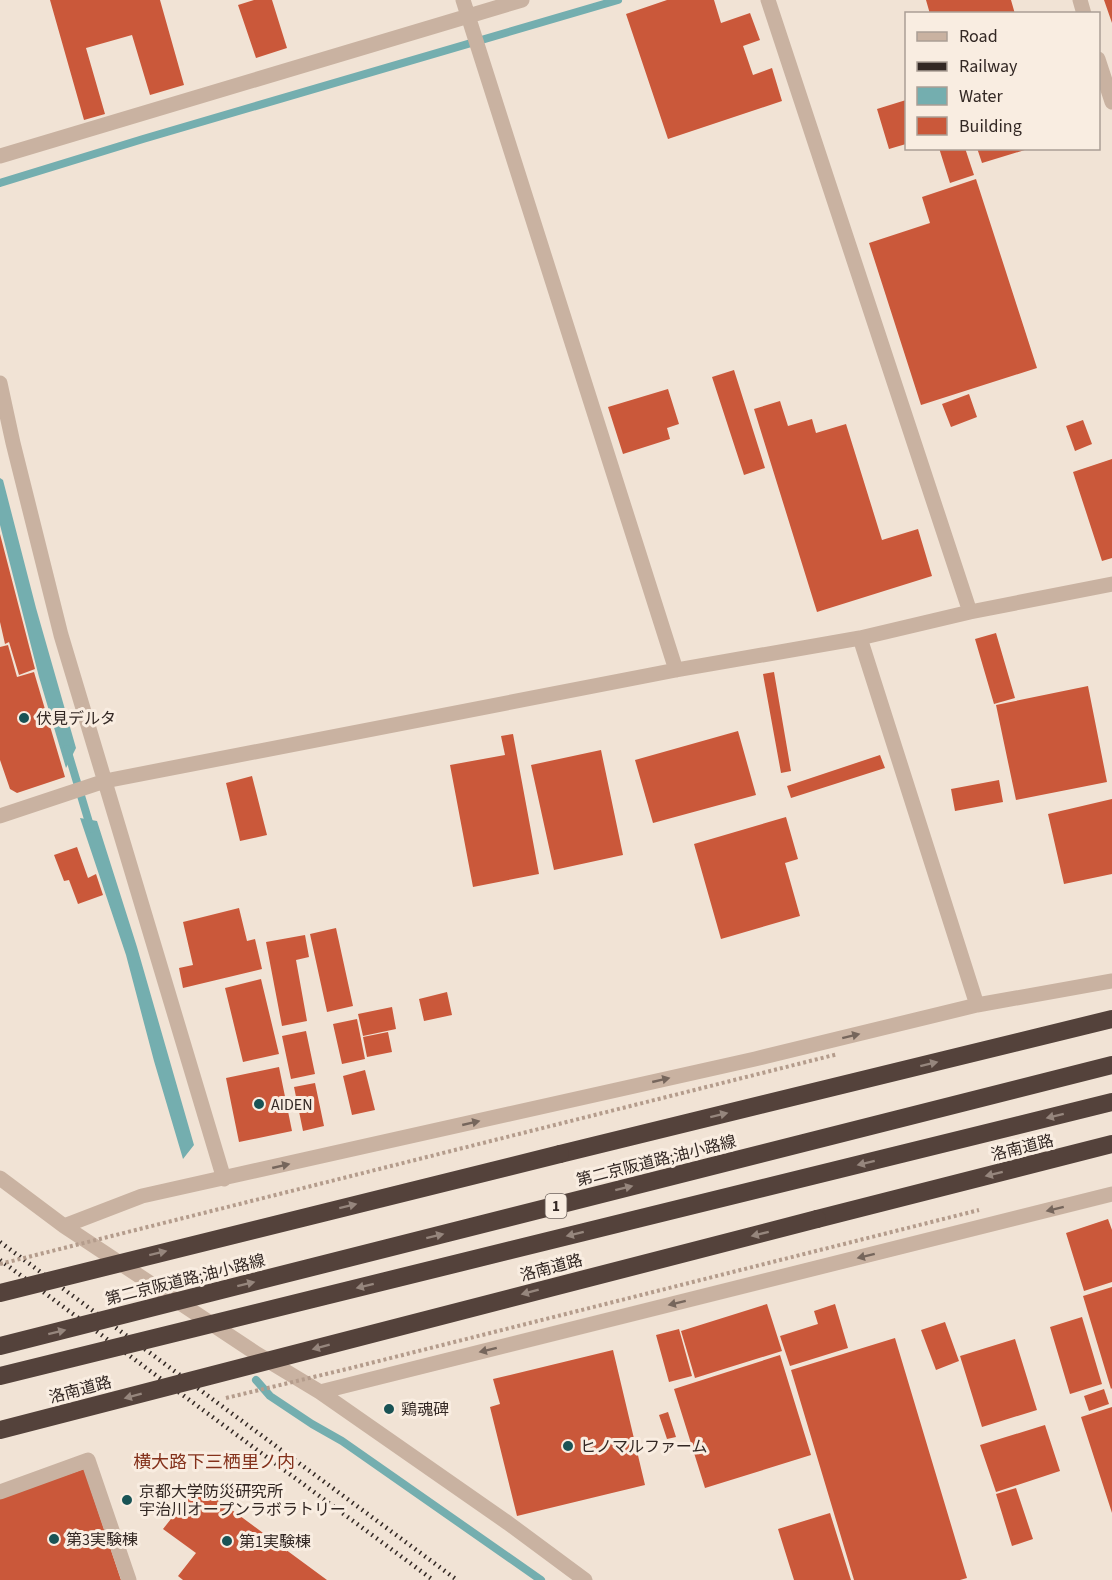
<svg xmlns="http://www.w3.org/2000/svg" width="1112" height="1580" font-family="'Source Sans 3','Noto Sans JP',sans-serif">
  <style>
    .water { fill: #74aeaf }
    .lines { fill: none; stroke-linecap: round; stroke-linejoin: round }
    .stream { stroke: #74aeaf; stroke-width: 8 }
    .building { fill: #ca583a }
    .minor { stroke: #c9b2a1; stroke-width: 15 }
    .highway { stroke: #54423b; stroke-width: 18 }
    .rail { stroke: #332824; stroke-width: 4.5; stroke-dasharray: 1.5 4.5; stroke-linecap: butt }
    .path-bridge { stroke: #b49c8c; stroke-width: 4; stroke-dasharray: 3 3; stroke-linecap: butt }
    .highway-bridge { stroke: #54423b; stroke-width: 18 }
    .oneway { fill: #76665c }
    .oneway2 { fill: #96867d }
    .poi-dot { fill: #195355; stroke: #f9ede1; stroke-width: 2 }
    .labels { text-anchor: middle; stroke-width: 6; stroke-linejoin: round; paint-order: stroke }
    .shield { fill: #f9ede1; stroke: #6e635d; stroke-width: 1.5 }
    .shield-label { font-size: 15px; font-weight: bold; fill: #332824 }
    .poi-label { font-size: 16px; fill: #332824; stroke: #f9ede1; text-anchor: start }
    .street-label { font-size: 16px; fill: #332824; stroke: #f9ede1 }
    .neighbourhood-label { font-size: 18px; fill: #84311b; stroke: #f9ede1 }
  </style>
  <rect width="100%" height="100%" fill="#f1e3d5"/>
  <path class="water" d="M0,478L3,480L36,608L76,748L66,768L39,677L0,525Z
    M80,818L97,821L137,947L194,1145L183,1159L154,1061L126,955Z"/>
  <g class="lines">
    <path class="stream" d="M0,183L143,139L618,0
      M67,749L91,829
      M256,1380L270,1396L312,1424L342,1441L541,1580"/>
  </g>
  <path class="building" d="M50,0H160L184,85L150,95L132,35L86,48L105,114L84,120Z
    M254,0H272L287,48L256,58L238,5Z
    M667,0H714L721,23L750,13L760,40L743,46L753,75L772,68L782,101L668,139L626,14Z
    M926,0H1011L1015,14H930Z
    M1104,0H1112V23Z
    M906,100V144L889,149L877,109Z
    M939,148H965L974,175L950,183Z
    M977,148H1028V149L982,163Z
    M976,179L1037,368L921,405L869,243L930,223L922,197Z
    M734,370L765,468L744,475L712,377Z
    M668,389L679,424L667,428L670,439L623,454L608,407Z
    M969,394L977,417L951,427L942,404Z
    M780,401L788,426L812,419L816,433L846,424L882,540L918,529L932,576L817,612L754,409Z
    M1083,420L1092,444L1075,451L1066,426Z
    M1112,459V558L1102,561L1073,472Z
    M0,534L35,669L19,675L9,642L5,644L0,622Z
    M996,633L1015,698L994,704L975,639Z
    M8,645L17,677L34,672L65,777L17,793L10,789L0,760V647Z
    M774,672L791,771L781,773L763,674Z
    M1088,686L1107,782L1016,800L996,705Z
    M738,731L756,795L653,823L635,760Z
    M513,734L539,874L473,887L450,765L505,755L501,736Z
    M601,750L623,855L554,870L531,765Z
    M880,755L885,768L791,798L787,786Z
    M252,776L267,835L240,841L226,783Z
    M999,780L1003,802L955,811L951,789Z
    M1112,799V874L1064,884L1048,814Z
    M786,817L798,859L785,863L800,916L721,939L694,844Z
    M77,847L88,878L96,874L103,895L78,904L69,880L64,881L54,855Z
    M239,908L247,941L255,939L262,969L183,988L179,968L193,965L183,922Z
    M336,928L353,1006L327,1012L310,934Z
    M305,935L309,957L296,960L307,1021L282,1026L266,942Z
    M261,979L279,1054L243,1062L225,988Z
    M447,992L452,1015L424,1021L419,999Z
    M392,1007L396,1029L363,1036L358,1014Z
    M357,1019L365,1059L342,1064L333,1024Z
    M306,1031L315,1074L291,1079L282,1036Z
    M388,1032L392,1052L367,1057L363,1037Z
    M279,1067L292,1131L239,1142L226,1078Z
    M365,1070L375,1110L352,1115L343,1076Z
    M315,1083L324,1126L303,1131L294,1087Z
    M1108,1219L1112,1230V1282L1084,1291L1066,1233Z
    M1112,1287V1388L1111,1389L1083,1296Z
    M767,1304L782,1351L695,1378L681,1331Z
    M835,1304L848,1348L790,1366L780,1336L818,1324L814,1311Z
    M1082,1317L1102,1384L1070,1394L1050,1327Z
    M945,1322L959,1361L936,1370L921,1330Z
    M679,1329L692,1376L669,1382L656,1335Z
    M895,1338L967,1578L960,1580H854L791,1370Z
    M1015,1339L1037,1410L982,1427L960,1356Z
    M613,1350L645,1485L517,1516L490,1407L500,1404L493,1379Z
    M780,1355L811,1455L705,1488L674,1389Z
    M1104,1389L1109,1404L1089,1411L1084,1396Z
    M1112,1407V1513L1081,1417Z
    M668,1412L676,1437L667,1439L659,1415Z
    M1045,1425L1060,1471L996,1492L980,1445Z
    M84,1469L121,1580H0V1498Z
    M198,1485L327,1580H183L178,1576L196,1553L163,1529Z
    M1016,1488L1033,1539L1012,1546L996,1494Z
    M830,1513L851,1580H794L778,1529Z"/>
  <g class="lines">
    <path class="minor" d="M463,0L676,670
      M768,0L970,612
      M1080,0L1084,14
      M1098,59L1112,102
      M0,156L522,0
      M0,383L13,443L61,635L224,1179
      M860,638L977,1005
      M0,816L105,781L676,670L860,638L970,612L1112,584
      M0,1178L64,1226L257,1354L320,1392L508,1523L585,1580
      M64,1226L142,1196L755,1059L977,1005L1112,981
      M320,1392L1112,1194
      M0,1492L88,1460L129,1580"/>
    <path class="highway" d="M560,1154L1112,1019
      M817,1219L1112,1144"/>
    <path class="rail" d="M0,1242L457,1580
      M0,1260L433,1580"/>
    <path class="path-bridge" d="M0,1264L838,1054
      M226,1398L351,1368L979,1210"/>
    <path class="highway-bridge" d="M0,1293L560,1154
      M0,1346L1112,1065
      M0,1376L1112,1102
      M0,1430L817,1219"/>
  </g>
  <defs><path id="oneway-solid" d="M-6-.8H1V-3.2L6.5 0L1 3.2V.8H-6Z" transform="scale(1.5)"/></defs>
  <g class="oneway">
    <use href="#oneway-solid" transform="translate(851 1036) rotate(-14)"/>
    <use href="#oneway-solid" transform="translate(661 1080) rotate(-13)"/>
    <use href="#oneway-solid" transform="translate(471 1123) rotate(-13)"/>
    <use href="#oneway-solid" transform="translate(281 1166) rotate(-13)"/>
    <use href="#oneway-solid" transform="translate(1055 1209) rotate(166)"/>
    <use href="#oneway-solid" transform="translate(866 1256) rotate(166)"/>
    <use href="#oneway-solid" transform="translate(677 1303) rotate(166)"/>
    <use href="#oneway-solid" transform="translate(488 1350) rotate(166)"/>
  </g>
  <g class="oneway2">
    <use href="#oneway-solid" transform="translate(929 1064) rotate(-14)"/>
    <use href="#oneway-solid" transform="translate(719 1115) rotate(-14)"/>
    <use href="#oneway-solid" transform="translate(1055 1116) rotate(166)"/>
    <use href="#oneway-solid" transform="translate(866 1163) rotate(166)"/>
    <use href="#oneway-solid" transform="translate(994 1174) rotate(166)"/>
    <use href="#oneway-solid" transform="translate(624 1188) rotate(-14)"/>
    <use href="#oneway-solid" transform="translate(348 1206) rotate(-14)"/>
    <use href="#oneway-solid" transform="translate(575 1234) rotate(166)"/>
    <use href="#oneway-solid" transform="translate(760 1234) rotate(166)"/>
    <use href="#oneway-solid" transform="translate(435 1236) rotate(-14)"/>
    <use href="#oneway-solid" transform="translate(158 1253) rotate(-14)"/>
    <use href="#oneway-solid" transform="translate(246 1284) rotate(-14)"/>
    <use href="#oneway-solid" transform="translate(365 1286) rotate(166)"/>
    <use href="#oneway-solid" transform="translate(530 1292) rotate(165)"/>
    <use href="#oneway-solid" transform="translate(57 1332) rotate(-14)"/>
    <use href="#oneway-solid" transform="translate(321 1347) rotate(165)"/>
    <use href="#oneway-solid" transform="translate(133 1396) rotate(165)"/>
  </g>
  <g class="poi-dot">
    <circle cx="24" cy="718" r="6"/>
    <circle cx="259" cy="1104" r="6"/>
    <circle cx="389" cy="1409" r="6"/>
    <circle cx="568" cy="1446" r="6"/>
    <circle cx="127" cy="1500" r="6"/>
    <circle cx="54" cy="1539" r="6"/>
    <circle cx="227" cy="1541" r="6"/>
  </g>
  <g class="labels">
    <rect class="shield" x="545.5" y="1194" width="21" height="24" rx="4.5"/>
    <g class="shield-label">
      <text x="556" y="1211">1</text>
    </g>
    <g class="poi-label">
      <text x="36" y="724">伏見デルタ</text>
      <text x="271" y="1110">AIDEN</text>
      <text x="401" y="1415">鶏魂碑</text>
      <text x="580" y="1452">ヒノマルファーム</text>
      <text x="139" y="1497">京都大学防災研究所<tspan x="139" dy="18">宇治川オープンラボラトリー</tspan></text>
      <text x="66" y="1545">第3実験棟</text>
      <text x="239" y="1547">第1実験棟</text>
    </g>
    <g class="street-label">
      <text transform="translate(1022 1147) rotate(-14)" y="6">洛南道路</text>
      <text transform="translate(656 1160) rotate(-14)" y="6">第二京阪道路;油小路線</text>
      <text transform="translate(551 1267) rotate(-15)" y="6">洛南道路</text>
      <text transform="translate(185 1279) rotate(-14)" y="6">第二京阪道路;油小路線</text>
      <text transform="translate(80 1389) rotate(-15)" y="6">洛南道路</text>
    </g>
    <g class="neighbourhood-label">
      <text x="214" y="1468">横大路下三栖里ノ内</text>
    </g>
  </g>
  <rect x="905" y="12" width="195" height="138" fill="#f9ede1" stroke="#aa9e95" stroke-width="1.5"/>
  <rect x="917" y="32" width="30" height="9" fill="#c9b2a1" stroke="#aa9e95" stroke-width="1.5"/>
  <text x="959" y="42" font-size="18" fill="#332824">Road</text>
  <rect x="917" y="62" width="30" height="9" fill="#332824" stroke="#aa9e95" stroke-width="1.5"/>
  <text x="959" y="72" font-size="18" fill="#332824">Railway</text>
  <rect x="917" y="87" width="30" height="18" fill="#74aeaf" stroke="#aa9e95" stroke-width="1.5"/>
  <text x="959" y="102" font-size="18" fill="#332824">Water</text>
  <rect x="917" y="117" width="30" height="18" fill="#ca583a" stroke="#aa9e95" stroke-width="1.5"/>
  <text x="959" y="132" font-size="18" fill="#332824">Building</text>
</svg>
